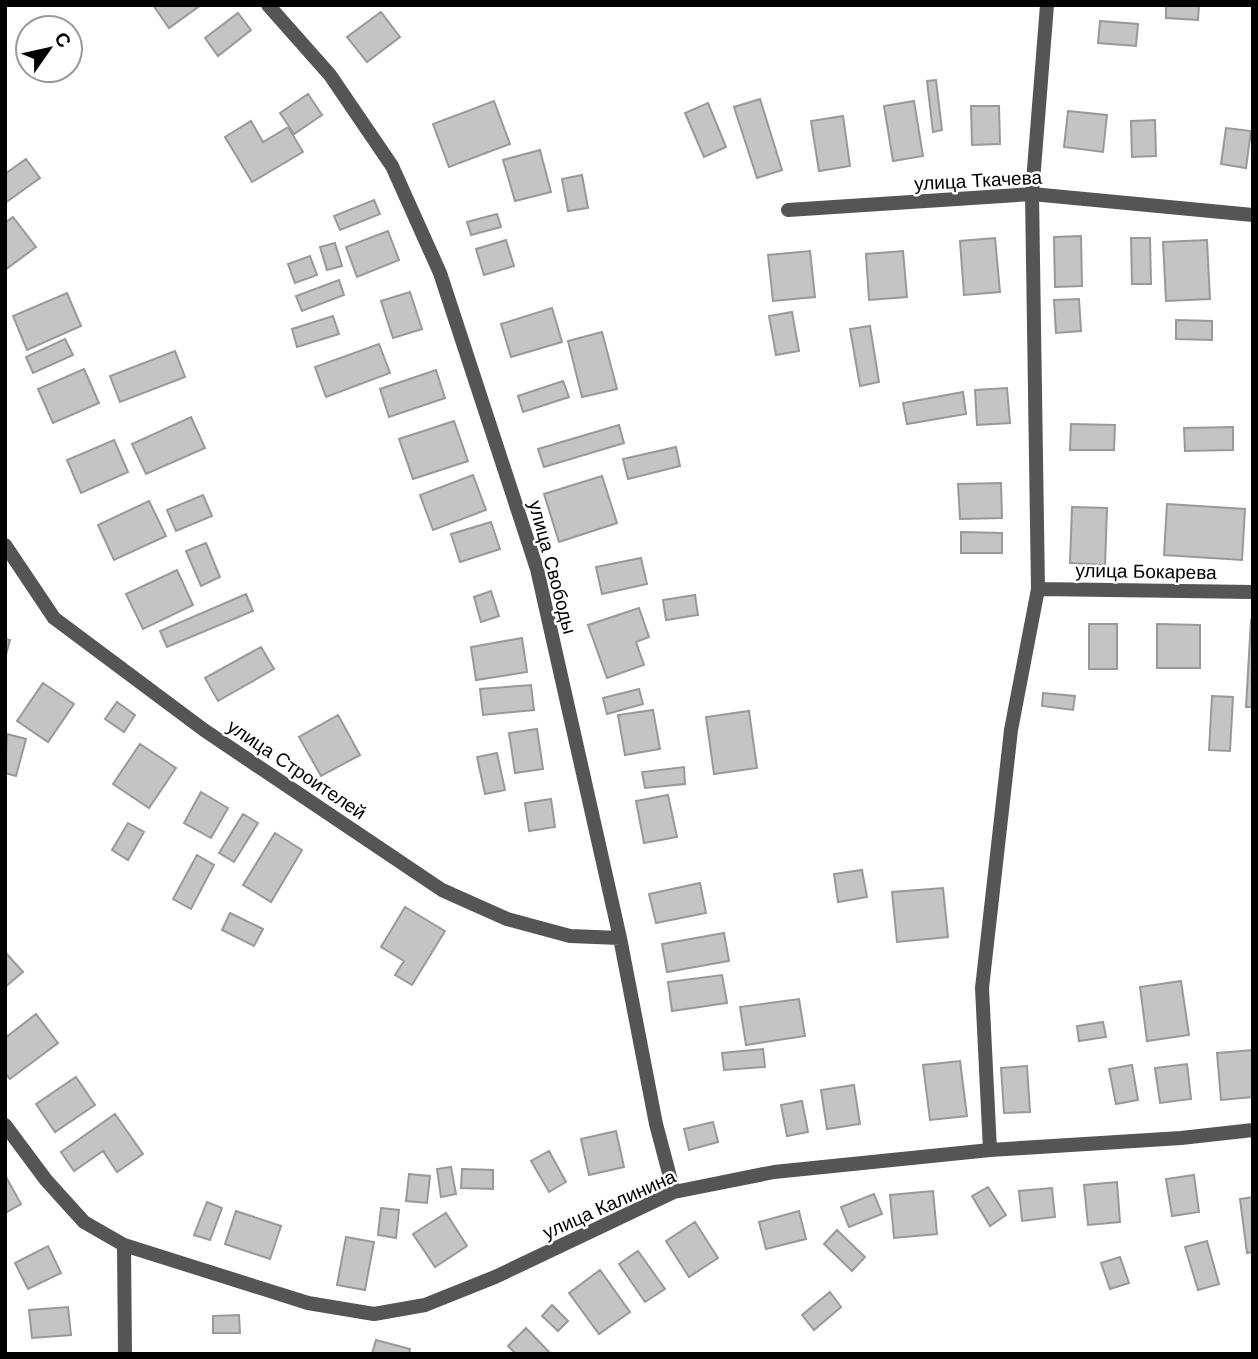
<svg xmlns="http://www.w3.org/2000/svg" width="1258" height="1359" font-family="Arial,sans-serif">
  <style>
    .building { fill: #c4c4c4; stroke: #999; stroke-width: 2 }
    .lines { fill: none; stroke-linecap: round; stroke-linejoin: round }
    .street { stroke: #555; stroke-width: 14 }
    .labels { text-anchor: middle; stroke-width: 5; stroke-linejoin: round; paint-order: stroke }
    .street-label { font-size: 19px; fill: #000; stroke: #fff }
  </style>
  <rect width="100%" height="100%" fill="#fff"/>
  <path class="building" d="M153,5H201L169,28Z
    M1166,5H1199L1198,20L1166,18Z
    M381,12L400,37L367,62L347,37Z
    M238,13L251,30L218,56L205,38Z
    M1100,21L1138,24L1136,46L1098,43Z
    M936,80L942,130L933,132L927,81Z
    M308,94L322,115L294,134L280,113Z
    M760,99L782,170L757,178L734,107Z
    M494,101L510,144L449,167L433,124Z
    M914,101L923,156L893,161L884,106Z
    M708,103L726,147L704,157L685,113Z
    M971,106H999L1000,144L972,145Z
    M1068,111L1107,115L1103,152L1064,147Z
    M843,116L850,166L819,171L811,121Z
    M1155,120L1156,156L1132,157L1131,121Z
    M251,121L263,142L288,127L303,152L252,182L225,137Z
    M1226,128L1251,131L1246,168L1221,164Z
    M540,150L551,192L515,201L503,160Z
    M26,159L40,178L5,203V174Z
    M582,175L588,208L568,211L562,179Z
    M374,200L380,214L340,230L334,216Z
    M497,214L501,227L471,235L467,222Z
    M13,217L36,247L5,270V223Z
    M388,231L399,260L357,277L346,247Z
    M1081,236L1082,286L1055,287L1054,237Z
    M995,238L1000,292L964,295L960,241Z
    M1131,238H1150L1151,284H1132Z
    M506,240L514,266L484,275L476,249Z
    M1207,240L1210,299L1166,301L1163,242Z
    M335,243L342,266L327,270L320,247Z
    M810,251L815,297L773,301L768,255Z
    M903,251L907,297L869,300L866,254Z
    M310,256L317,275L295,283L288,264Z
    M339,280L344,295L302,311L296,296Z
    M410,292L422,329L393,338L381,301Z
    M67,293L81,326L27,350L13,316Z
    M1079,299L1081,331L1056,333L1054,300Z
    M552,308L562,342L511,357L501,324Z
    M792,312L799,351L776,355L769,316Z
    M333,316L339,334L297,347L292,329Z
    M1176,320L1212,321V340L1176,339Z
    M870,326L879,382L860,386L850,329Z
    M602,332L617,389L582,397L568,341Z
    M65,339L73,355L33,373L26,357Z
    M379,344L390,373L326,397L315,367Z
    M175,351L185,377L120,402L110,376Z
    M84,369L99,403L53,423L38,389Z
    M436,370L445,398L389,417L380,389Z
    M563,381L569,397L523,412L518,396Z
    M1007,388L1010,423L977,425L975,390Z
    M963,392L966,414L907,424L903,403Z
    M191,417L205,448L146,474L132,444Z
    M454,421L468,461L413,479L399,439Z
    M1071,424L1115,425L1114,450H1070Z
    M619,425L624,443L544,467L538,449Z
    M1233,427V450L1185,451L1184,428Z
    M114,440L128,472L81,493L67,460Z
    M676,447L680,466L628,479L623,459Z
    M473,475L486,510L433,530L420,495Z
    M602,476L617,523L559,542L544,494Z
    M1001,483L1002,518L960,519L958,484Z
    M203,495L212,516L176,531L167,510Z
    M149,501L166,536L114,560L98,525Z
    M1167,504L1245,509L1242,560L1164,555Z
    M1072,507L1107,508L1105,565L1070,563Z
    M491,522L500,549L460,562L451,534Z
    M961,532L1002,533V553H961Z
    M206,543L220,577L201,586L186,551Z
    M641,558L647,584L602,594L596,567Z
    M177,570L193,605L143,629L126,594Z
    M491,591L499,616L481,622L474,597Z
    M246,594L253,611L167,647L160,631Z
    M695,595L698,615L666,620L663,600Z
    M639,608L649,637L636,642L644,665L607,678L588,625Z
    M1251,620H1253V707H1246Z
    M1089,624H1117V669H1089Z
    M1157,624L1200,625V668H1157Z
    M522,638L527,672L476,680L471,647Z
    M5,639L10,640L5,658Z
    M261,647L274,669L218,701L205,678Z
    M43,683L74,704L48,742L17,721Z
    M531,685L534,710L483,715L480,689Z
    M639,689L643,704L607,714L603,698Z
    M1043,693L1075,696L1073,710L1042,706Z
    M1212,696L1233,697L1230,751L1209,750Z
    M117,702L135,715L124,732L105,719Z
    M653,710L660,749L625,755L618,715Z
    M749,711L757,768L714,774L706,717Z
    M338,715L360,755L321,776L299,737Z
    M537,729L543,769L515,773L509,733Z
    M7,734L26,739L16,776L5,773Z
    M140,744L176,768L149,808L113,784Z
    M497,753L505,790L485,794L477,757Z
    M684,767L685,784L645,788L642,772Z
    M201,792L228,808L211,838L184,823Z
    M668,795L677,837L644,843L636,801Z
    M551,799L555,827L529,831L525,803Z
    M243,814L258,823L234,862L219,853Z
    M128,823L144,832L128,860L112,850Z
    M275,833L302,850L271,902L243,885Z
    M197,855L214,865L191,909L173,899Z
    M862,870L867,897L838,902L834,874Z
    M700,883L706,913L656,923L649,894Z
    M943,888L948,937L897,942L892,892Z
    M405,907L445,931L412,985L395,975L404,961L381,947Z
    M230,913L263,929L254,946L222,930Z
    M724,933L729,961L667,972L662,944Z
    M5,952L23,972L5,987Z
    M722,975L727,1003L672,1011L668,982Z
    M1181,981L1189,1035L1147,1041L1140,987Z
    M799,999L805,1036L746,1045L740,1007Z
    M36,1014L58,1043L10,1079L5,1073V1038Z
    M1103,1022L1106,1037L1079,1041L1077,1026Z
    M763,1049L765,1067L724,1070L722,1053Z
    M1253,1050V1097L1221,1100L1217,1053Z
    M960,1061L967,1116L930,1120L923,1065Z
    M1187,1064L1191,1099L1160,1103L1155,1068Z
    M1132,1065L1138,1100L1116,1104L1109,1069Z
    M1027,1066L1030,1112L1004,1113L1001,1068Z
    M76,1077L95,1105L55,1132L36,1104Z
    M854,1085L860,1124L827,1129L821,1090Z
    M802,1101L808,1132L787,1136L781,1105Z
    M115,1114L143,1154L117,1172L103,1151L74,1171L61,1152Z
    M713,1122L718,1142L689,1150L684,1129Z
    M616,1131L624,1167L589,1175L581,1139Z
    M549,1151L566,1182L549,1192L531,1161Z
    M451,1167L456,1194L441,1197L437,1169Z
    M462,1169L493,1170V1189L461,1188Z
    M409,1174L430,1176L427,1203L406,1201Z
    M5,1175L21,1204L5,1213Z
    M1194,1175L1199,1212L1172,1216L1166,1179Z
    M1117,1182L1120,1222L1088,1225L1084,1185Z
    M988,1187L1006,1215L990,1226L972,1196Z
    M1052,1188L1055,1217L1022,1221L1019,1191Z
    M933,1191L937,1234L894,1238L890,1195Z
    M874,1194L882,1214L849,1227L841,1207Z
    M1253,1197V1252L1247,1253L1240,1199Z
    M207,1202L222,1208L210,1240L194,1235Z
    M381,1208L399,1210L396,1238L378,1235Z
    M236,1211L281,1226L270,1259L225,1244Z
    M799,1211L806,1239L766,1249L759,1222Z
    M446,1213L467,1246L435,1267L413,1234Z
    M695,1222L718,1258L689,1277L666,1241Z
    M837,1230L865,1257L852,1271L824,1244Z
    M346,1237L374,1242L365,1290L337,1285Z
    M1207,1241L1219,1284L1198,1290L1185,1247Z
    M48,1246L61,1273L28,1289L15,1263Z
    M638,1251L665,1289L645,1302L619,1264Z
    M1120,1257L1129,1283L1110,1289L1101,1263Z
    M600,1270L630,1312L599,1334L569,1293Z
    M830,1292L841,1307L814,1330L802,1315Z
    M552,1305L568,1321L558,1331L542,1316Z
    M68,1307L71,1335L32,1338L29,1310Z
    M239,1315L240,1333H213V1316Z
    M526,1328L551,1354H516L508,1346Z
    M376,1340L410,1349L409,1354H372Z"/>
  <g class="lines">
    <path class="street" d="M268,5L330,75L392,166L440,273L537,569L620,938L656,1124L674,1192
      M788,210L1032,194L1253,215
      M5,545L54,618L204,730L442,890L507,919L570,936L620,938
      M1038,589L1253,592
      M5,1125L46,1180L84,1222L124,1245L125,1354
      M990,1150L982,988L1011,730L1038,589L1032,194L1047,5
      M124,1245L308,1303L374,1314L425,1305L495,1277L674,1192L774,1172L990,1150L1181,1138L1253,1130"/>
  </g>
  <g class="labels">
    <g class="street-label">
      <text transform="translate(978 180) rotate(-3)" y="7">улица Ткачева</text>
      <text transform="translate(553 567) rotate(75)" y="7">улица Свободы</text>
      <text transform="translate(1146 571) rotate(1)" y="7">улица Бокарева</text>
      <text transform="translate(297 769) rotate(34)" y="7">улица Строителей</text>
      <text transform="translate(609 1204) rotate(-24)" y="7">улица Калинина</text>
    </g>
  </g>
  <rect width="1258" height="1359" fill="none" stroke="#000000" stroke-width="14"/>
  <g transform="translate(49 49) rotate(56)"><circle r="33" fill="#ffffff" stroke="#999999" stroke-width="2"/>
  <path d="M0-5L12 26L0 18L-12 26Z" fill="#000000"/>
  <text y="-10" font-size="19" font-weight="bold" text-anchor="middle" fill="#000000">С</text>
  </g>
</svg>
